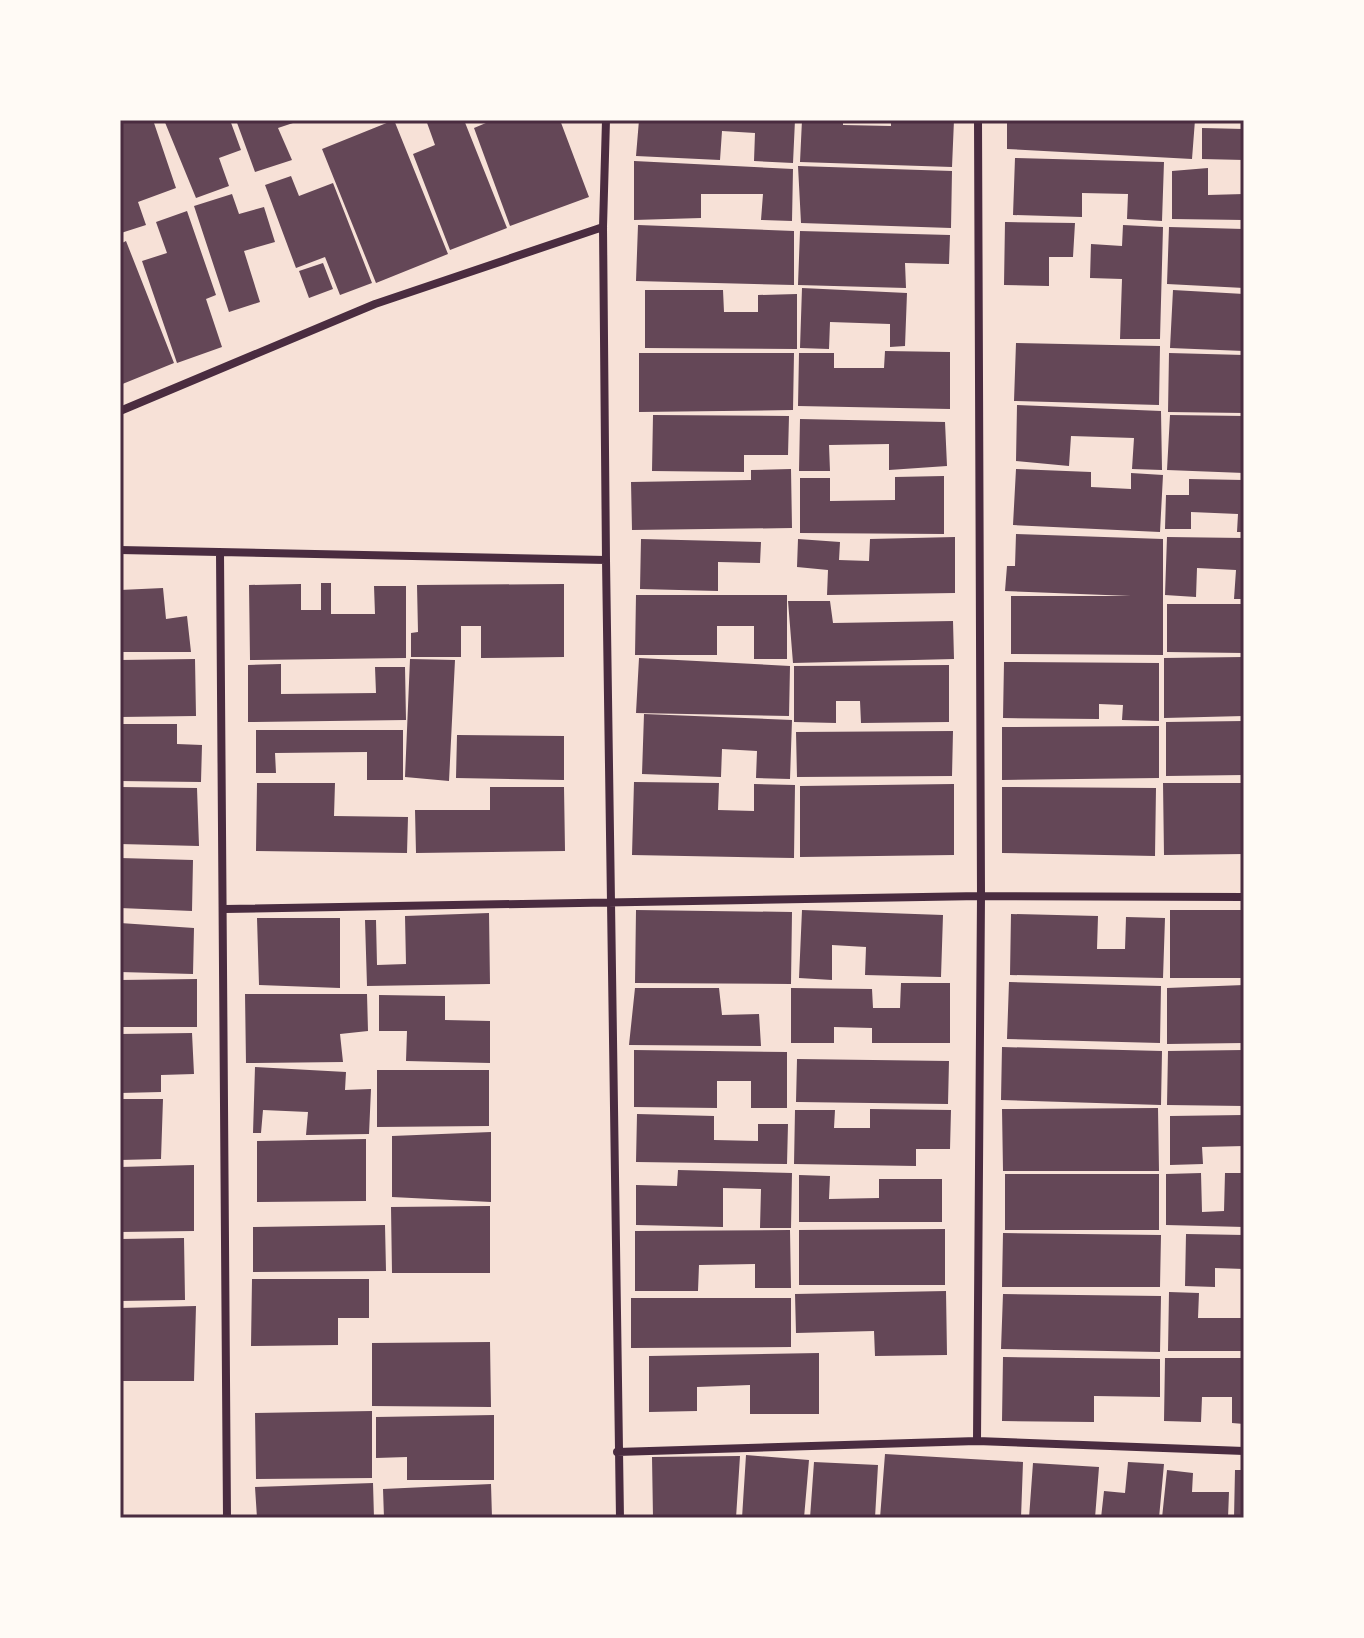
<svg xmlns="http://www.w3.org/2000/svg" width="1364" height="1638" font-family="Commissioner,sans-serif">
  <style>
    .building { fill: #644757 }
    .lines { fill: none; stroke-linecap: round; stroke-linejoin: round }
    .minor { stroke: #4a2c40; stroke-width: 8 }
    .neatline { fill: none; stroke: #4a2c40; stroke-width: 3 }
  </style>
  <rect width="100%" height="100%" fill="#f7e1d7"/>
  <path class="building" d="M120,120H153L176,188L138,202L146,225L121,233Z
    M164,120H230L241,150L219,158L229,186L196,198Z
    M236,120H302L278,128L292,160L255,172Z
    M394,120L448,254L376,283L322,149Z
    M426,120H464L507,228L450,250L413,154L435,145Z
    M493,120H560L589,197L510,226L474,128Z
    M639,120H795L793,163L754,161L755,133L722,131L720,160L636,156Z
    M802,120H843V125L891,126V120H954L952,167L800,162Z
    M1007,120H1195L1192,159L1007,149Z
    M1202,128L1244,129V160L1202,159Z
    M1015,158L1164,162L1162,221L1127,219L1128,194L1082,193V217L1013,215Z
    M634,161L793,169L792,221L761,220L763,194H701V218L634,220Z
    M798,166L952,171L951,228L801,223Z
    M1208,168V195L1244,194V220L1172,219V171Z
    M291,176L299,196L333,183L372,283L340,295L325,257L296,268L265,185Z
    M232,194L239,214L264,207L275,242L244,251L260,302L229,312L194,206Z
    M187,211L216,295L206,299L222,347L177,363L142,261L167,253L156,222Z
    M1005,222L1075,223L1073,257H1049V286L1004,285Z
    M638,225L794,231V285L636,281Z
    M1123,225L1163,227L1160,339H1120L1122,279L1090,278L1091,244L1122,246Z
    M1169,227L1244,229V288L1167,284Z
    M800,231L950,235L949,264L905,263L906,288L798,285Z
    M126,241L174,363L120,385V244Z
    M323,263L333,289L309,298L299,271Z
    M802,288L907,293L905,346L890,347V324L830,322L829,349L800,348Z
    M645,290H723L724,312H758V295L797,294V349L645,348Z
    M1173,290L1244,294V351L1170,348Z
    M1016,343L1160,346L1159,405L1014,401Z
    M885,351L950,352V409L798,406L799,353H834V368H884Z
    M639,353H794L793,410L639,412Z
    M1169,353L1244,355V413L1168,412Z
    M1017,405L1161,411L1162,470L1132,469L1134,438L1071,436L1069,466L1016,461Z
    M653,415L789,416L788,455H744V472L652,471Z
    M1170,415L1244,416V473L1167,470Z
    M800,419L945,422L947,466L889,470V444L829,445L830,471H799Z
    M791,469L792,528L632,530L631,482L751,480V470Z
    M1016,469L1091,472V487L1131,489V473L1163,475L1160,532L1013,525Z
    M944,476V534L800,533V478H830V501L895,500V477Z
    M1189,479L1244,480V532H1237L1238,514L1191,512V529H1165L1166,495H1189Z
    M1016,534L1163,539V655L1011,654V596H1131L1005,591L1007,566H1015Z
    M955,537V593L827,595L828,570L797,567L798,539L840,542L839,560L869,561L870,539Z
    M1167,537L1244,538V599H1234L1236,570L1197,568L1196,597L1165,595Z
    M641,539L761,542L760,563L718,562V591L640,589Z
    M321,583H331V614H375L374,586H406V658L250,660L249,585L301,584V610H321Z
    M564,584V657L481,658V626H461V657H411V633L418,632L417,585Z
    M163,588L166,619L187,616L191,652H120V590Z
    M636,595H787V659H754V626H717V655H635Z
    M788,601H830L833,623L953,621L954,659L793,663Z
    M1167,604H1244V653L1167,652Z
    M1244,657V716L1164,718V658Z
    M639,658L790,666L789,716L636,713Z
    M195,659L196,716L120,717V660Z
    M410,659L455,660L449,781L405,777Z
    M1004,662L1159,663V721L1122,720L1123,705L1099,704V719L1003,718Z
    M281,664V694L376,693L375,667H405L406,720L248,722V665Z
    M949,665V722L861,723L860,701H836V723L794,722V666Z
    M644,714L792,720L790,779L756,778L757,751L722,749L721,777L642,774Z
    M1244,721V775L1166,776V722Z
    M120,724H177V744L202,745L201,782L120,781Z
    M1159,726V778L1002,780V727Z
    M256,730H403V780H367V752L275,753L276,773H256Z
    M953,731L952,776L797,777L796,732Z
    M457,735L564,736V780L456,778Z
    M634,782L719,783L718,810L754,811V784L795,785L794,858L632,855Z
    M257,783H335L334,816L408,817L407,853L256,851Z
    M1163,783H1244V854L1164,855Z
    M954,784V855L800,857V786Z
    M120,787L197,788L199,846L120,844Z
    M490,787H564L565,851L416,853L415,810H490Z
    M1002,787L1156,788L1155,856L1002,853Z
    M120,858L193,860L192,911L120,908Z
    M636,910L792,912L791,984L635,983Z
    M802,910L943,915L941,977L865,975L866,947L832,945V980L799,978Z
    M1170,910H1244V978H1170Z
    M489,913L490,984L367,986L365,920H376L377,965L406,964L405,916Z
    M1011,914L1098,916L1097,949H1125L1126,917L1165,918L1163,978L1010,975Z
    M257,918H340V988L259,985Z
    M120,923L194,928L193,974L120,972Z
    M197,979V1027H120V980Z
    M1009,982L1161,986L1160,1043L1007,1039Z
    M901,983H950V1043H872V1028L834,1027V1043H791V988L872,989L873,1008H900Z
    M1244,985V1043L1167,1044V988Z
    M635,988H719L722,1015L759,1014L761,1046L629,1045Z
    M245,994H367L368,1031L340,1034L343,1062L246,1063Z
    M379,995L445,996V1020L490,1021V1063L406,1061L407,1031H379Z
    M192,1033L194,1074L161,1075V1092L120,1093V1034Z
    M1002,1047L1162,1051L1161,1105L1001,1100Z
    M634,1050L787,1052V1108H751V1081H717V1108L634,1107Z
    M1244,1050V1106L1167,1105L1168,1051Z
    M797,1059L949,1061L948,1104L796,1102Z
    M255,1067L346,1072L345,1090L371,1089L369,1134L306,1135L308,1112L263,1110L261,1133H253Z
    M377,1070H489V1126L377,1127Z
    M120,1099H163L161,1159L120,1160Z
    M1158,1108L1159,1171H1003L1002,1109Z
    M870,1109L951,1110L950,1149H916V1166L794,1164L795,1110H835L834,1128H870Z
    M637,1114L714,1116V1140L758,1141V1124H788L787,1164L636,1162Z
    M1244,1115V1146L1202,1147L1203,1164L1170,1165V1116Z
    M491,1132V1202L392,1197V1136Z
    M366,1139V1201L257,1202V1141Z
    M194,1165V1231L120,1232V1167Z
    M678,1170L792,1173L791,1228H760L761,1189L723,1188V1227L636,1225V1185L677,1186Z
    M1201,1173L1202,1212L1224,1211L1225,1173H1244V1227L1166,1225V1174Z
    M1005,1174H1159V1230H1005Z
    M799,1175L830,1176L829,1199L879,1198V1179H942V1222H799Z
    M490,1206V1273H392L391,1207Z
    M385,1225L386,1271L253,1272V1227Z
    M945,1229V1285H799V1230Z
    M790,1230L791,1288H755V1264L699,1265L698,1291H635V1231Z
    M1003,1233L1161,1235L1160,1287H1002Z
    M1186,1234L1244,1235V1269L1215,1268V1287L1185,1286Z
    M184,1238L185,1300L120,1301V1239Z
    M252,1279H369V1318H338V1345L251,1346Z
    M946,1291L947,1355L875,1356L874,1331L796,1333L795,1294Z
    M1169,1292L1199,1293L1198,1318H1244V1351H1168Z
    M1003,1294L1161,1296L1160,1352L1001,1349Z
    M631,1298H791V1347L631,1348Z
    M196,1306L194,1381H120V1308Z
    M490,1342L491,1407L372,1406V1343Z
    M819,1353V1414H750V1385L697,1387V1411L649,1412V1356Z
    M1003,1357L1160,1359V1397L1094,1396V1422L1002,1421Z
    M1165,1358H1244V1424L1232,1423V1397H1202L1201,1422L1164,1421Z
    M372,1411V1478L256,1479L255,1413Z
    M494,1415V1480H407V1457L376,1458V1417Z
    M885,1454L1023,1462L1021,1518H880Z
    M746,1455L809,1460L804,1518H742Z
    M740,1456L736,1518H653L652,1457Z
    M814,1462L878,1465L875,1518H810Z
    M1128,1462L1164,1464L1159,1518H1101L1104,1491L1125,1493Z
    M1033,1463L1099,1467L1095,1518H1029Z
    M1167,1470L1193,1473L1192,1492H1229L1228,1518H1162Z
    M1235,1470H1244V1518H1234Z
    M373,1483L374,1518H257L255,1487Z
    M491,1484L492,1518H384L383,1489Z"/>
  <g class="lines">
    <path class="minor" d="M606,120L603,227L606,560L620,1518
      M120,411L375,304L603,227
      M120,550L606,560
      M220,553L227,1518
      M225,909L981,896L1244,897
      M977,1441L981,896L978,120
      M617,1452L977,1441L1244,1451"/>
  </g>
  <rect width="1364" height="1638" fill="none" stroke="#fffaf5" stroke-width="244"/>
  <rect x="122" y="122" width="1120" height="1394" class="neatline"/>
</svg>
